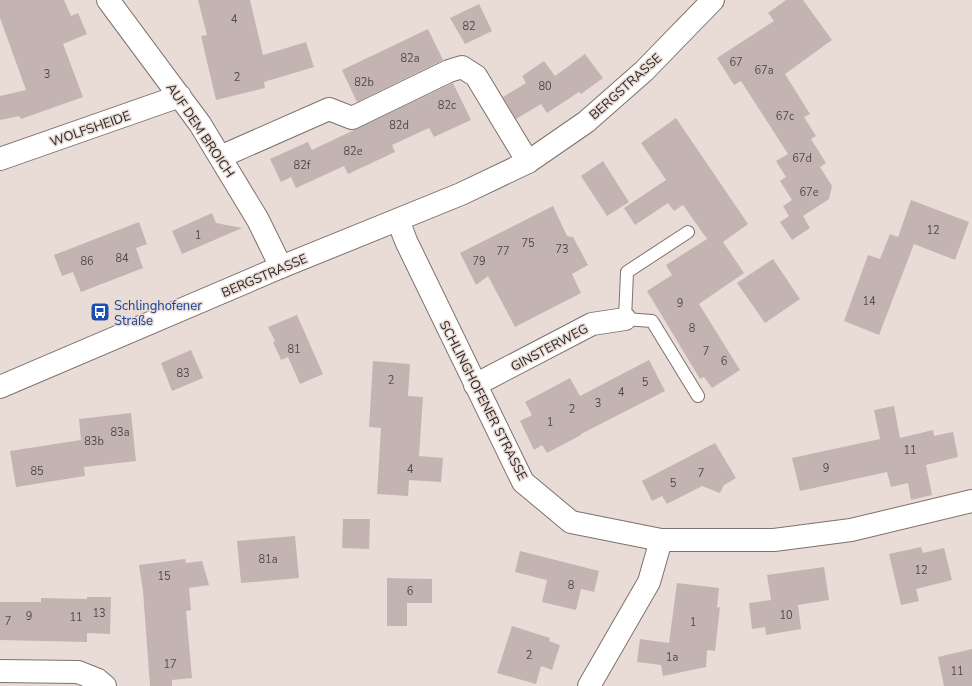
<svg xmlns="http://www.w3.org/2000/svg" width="972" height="686" font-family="'Nunito Sans',sans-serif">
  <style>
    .building { fill: #c3b4b2 }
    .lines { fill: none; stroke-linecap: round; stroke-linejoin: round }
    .lane-casing { stroke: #7e726d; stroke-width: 14 }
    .street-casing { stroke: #7e726d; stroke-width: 24 }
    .secondary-casing { stroke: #7e726d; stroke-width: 24 }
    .lane { stroke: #fff; stroke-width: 12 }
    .street { stroke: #fff; stroke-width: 22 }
    .secondary { stroke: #fff; stroke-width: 22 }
    .labels { text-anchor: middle; stroke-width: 3; stroke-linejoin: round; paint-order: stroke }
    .number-label { font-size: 11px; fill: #524a48 }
    .street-label { font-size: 13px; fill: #2c2624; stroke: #e9dbd5 }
    .transit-label { font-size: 13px; fill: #164399; stroke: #e9dbd5; text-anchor: start }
  </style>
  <rect width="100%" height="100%" fill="#e9dbd5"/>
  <path class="building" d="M0,0H64L71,16L78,13L87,34L63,44L83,97L21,119L19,116L0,120V96L26,90L0,18Z
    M198,0H250L263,55L306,42L314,67L264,82L265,88L216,100L201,36L207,35Z
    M786,0H803L832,40L785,74L810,114L804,117L816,136L811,139L826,163L820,167L832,186L829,199L803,216L810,228L792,240L780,222L789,216L783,206L792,200L780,181L786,177L776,161L788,154L741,81L734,85L717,58L774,21L768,13Z
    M479,4L492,31L465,44L450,18Z
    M428,29L443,60L357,102L342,70Z
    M585,54L603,78L581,94L579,92L547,113L541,104L516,119L503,97L526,83L522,76L544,61L555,76Z
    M453,83L471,120L434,137L429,128L392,145L395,152L348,174L344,166L296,188L291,177L281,182L270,159L308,142L312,150Z
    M676,118L748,224L723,242L744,273L699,304L740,370L712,388L704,377L700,379L647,291L672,275L666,265L707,239L683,205L674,211L668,203L635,225L624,208L666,180L641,143Z
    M603,161L629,202L607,216L581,176Z
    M911,200L969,222L955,260L914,244L879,335L844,321L868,255L880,259L890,234L898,237Z
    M553,206L567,236L573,237L588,265L572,274L581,293L515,327L488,276L476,285L460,253Z
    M212,213L216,223L242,228L182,254L172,231Z
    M139,222L147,244L136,248L143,268L81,292L73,272L62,276L54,255Z
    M773,259L800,299L765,323L737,283Z
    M297,315L323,374L300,384L288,357L281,360L273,342L275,341L268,327Z
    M191,350L203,378L172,391L161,363Z
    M649,360L665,391L581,434V435L547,453L542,445L534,450L520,421L532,415L525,402L570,378L580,396Z
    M373,361L410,364L408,396L423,397L419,456L443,458L441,482L409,480L408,496L377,494L381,428L369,427Z
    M894,406L900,438L933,430L934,436L953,432L958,457L926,465L932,495L911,500L908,483L891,487L887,472L800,491L792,458L880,439L874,410Z
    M131,413L136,461L84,467L85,476L16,487L10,451L81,440L79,419Z
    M715,443L736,478L724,485L720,493L702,486L667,504L662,496L652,501L642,481Z
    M343,519H370L369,549L342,548Z
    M295,536L299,578L241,583L237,541Z
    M921,547L923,553L944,548L952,580L916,589L919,601L901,605L889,554Z
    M520,551L599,571L594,592L581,589L576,610L542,602L547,580L515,572Z
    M185,559L186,563L202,561L209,585L189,588L191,610L186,611L192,678L172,680V686H150L143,591L139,565Z
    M824,567L829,600L798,605L801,629L766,635L765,627L752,629L749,603L771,600L767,575Z
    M387,578L432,579V603H407V626H387Z
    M677,583L719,588L717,608L720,607L715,651L707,650L706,667L663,676L661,665L637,662L640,639L669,643Z
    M87,597H111L110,634L87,633V642L0,640V602H41V598L87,599Z
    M512,626L550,638L549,641L560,645L552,670L541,666L536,684L497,673Z
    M972,649V686H944L938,657Z"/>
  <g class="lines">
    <defs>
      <path id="lane" d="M688,232L627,272L625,319L652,321L698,396"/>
      <path id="street" d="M108,0L200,124L258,220L281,267
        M220,157L329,109L352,118L449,71L462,67L476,76L528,162
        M0,159L180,96
        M398,220L406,241L523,482L571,522L661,540H774L851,530L972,501
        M475,385L592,324L625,319
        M0,671L78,672L98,680L105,686
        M589,686L649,582L661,540"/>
      <path id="secondary" d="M0,387L281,267L461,194L528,162L586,122L644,71L713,0"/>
    </defs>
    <use href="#lane" class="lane-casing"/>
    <use href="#street" class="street-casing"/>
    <use href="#secondary" class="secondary-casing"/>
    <use href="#lane" class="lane"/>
    <use href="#street" class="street"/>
    <use href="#secondary" class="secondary"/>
  </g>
  <defs>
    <symbol id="bus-square" viewBox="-11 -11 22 22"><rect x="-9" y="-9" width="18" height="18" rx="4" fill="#1a4fb4" stroke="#e9dbd5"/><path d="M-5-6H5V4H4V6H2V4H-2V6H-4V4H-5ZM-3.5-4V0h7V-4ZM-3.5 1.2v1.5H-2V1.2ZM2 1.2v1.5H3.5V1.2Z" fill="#fff"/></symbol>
  </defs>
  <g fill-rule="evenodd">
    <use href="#bus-square" x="89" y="301" width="22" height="22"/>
  </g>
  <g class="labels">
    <g class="number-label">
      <text x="234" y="23">4</text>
      <text x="469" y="30">82</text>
      <text x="410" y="62">82a</text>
      <text x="736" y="66">67</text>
      <text x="764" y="74">67a</text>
      <text x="47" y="78">3</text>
      <text x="237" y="81">2</text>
      <text x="364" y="86">82b</text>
      <text x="545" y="90">80</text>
      <text x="447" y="109">82c</text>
      <text x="785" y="120">67c</text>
      <text x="399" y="129">82d</text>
      <text x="353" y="155">82e</text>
      <text x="802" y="162">67d</text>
      <text x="302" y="169">82f</text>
      <text x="809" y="196">67e</text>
      <text x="933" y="234">12</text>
      <text x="198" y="239">1</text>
      <text x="528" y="247">75</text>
      <text x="562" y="253">73</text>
      <text x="503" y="255">77</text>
      <text x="122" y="262">84</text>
      <text x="87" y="265">86</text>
      <text x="479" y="265">79</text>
      <text x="869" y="305">14</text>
      <text x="680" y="307">9</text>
      <text x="692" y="332">8</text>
      <text x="294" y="353">81</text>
      <text x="706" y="355">7</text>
      <text x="724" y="365">6</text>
      <text x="183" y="377">83</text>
      <text x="391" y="384">2</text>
      <text x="645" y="386">5</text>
      <text x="621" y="396">4</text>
      <text x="598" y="407">3</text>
      <text x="572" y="413">2</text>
      <text x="550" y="426">1</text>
      <text x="120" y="436">83a</text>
      <text x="94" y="445">83b</text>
      <text x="910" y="454">11</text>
      <text x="826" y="472">9</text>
      <text x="410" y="473">4</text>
      <text x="37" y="475">85</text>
      <text x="701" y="477">7</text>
      <text x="673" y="487">5</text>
      <text x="268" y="563">81a</text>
      <text x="921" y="574">12</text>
      <text x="164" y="580">15</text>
      <text x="571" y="589">8</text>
      <text x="410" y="595">6</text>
      <text x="99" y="617">13</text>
      <text x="786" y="619">10</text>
      <text x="29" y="620">9</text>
      <text x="76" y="621">11</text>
      <text x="8" y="625">7</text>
      <text x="693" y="626">1</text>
      <text x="529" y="659">2</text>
      <text x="672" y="661">1a</text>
      <text x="170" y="668">17</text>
      <text x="957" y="675">11</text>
    </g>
    <g class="street-label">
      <text transform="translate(625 86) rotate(-42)" y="5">BERGSTRASSE</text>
      <text transform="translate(90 128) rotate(-19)" y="5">WOLFSHEIDE</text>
      <text transform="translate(201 130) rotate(56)" y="5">AUF DEM BROICH</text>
      <text transform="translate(264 275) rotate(-23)" y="5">BERGSTRASSE</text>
      <text transform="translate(549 347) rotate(-28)" y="5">GINSTERWEG</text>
      <text transform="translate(484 400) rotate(63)" y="5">SCHLINGHOFENER STRASSE</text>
    </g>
    <g class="transit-label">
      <text x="114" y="310">Schlinghofener<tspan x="114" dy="15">Straße</tspan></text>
    </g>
  </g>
</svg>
